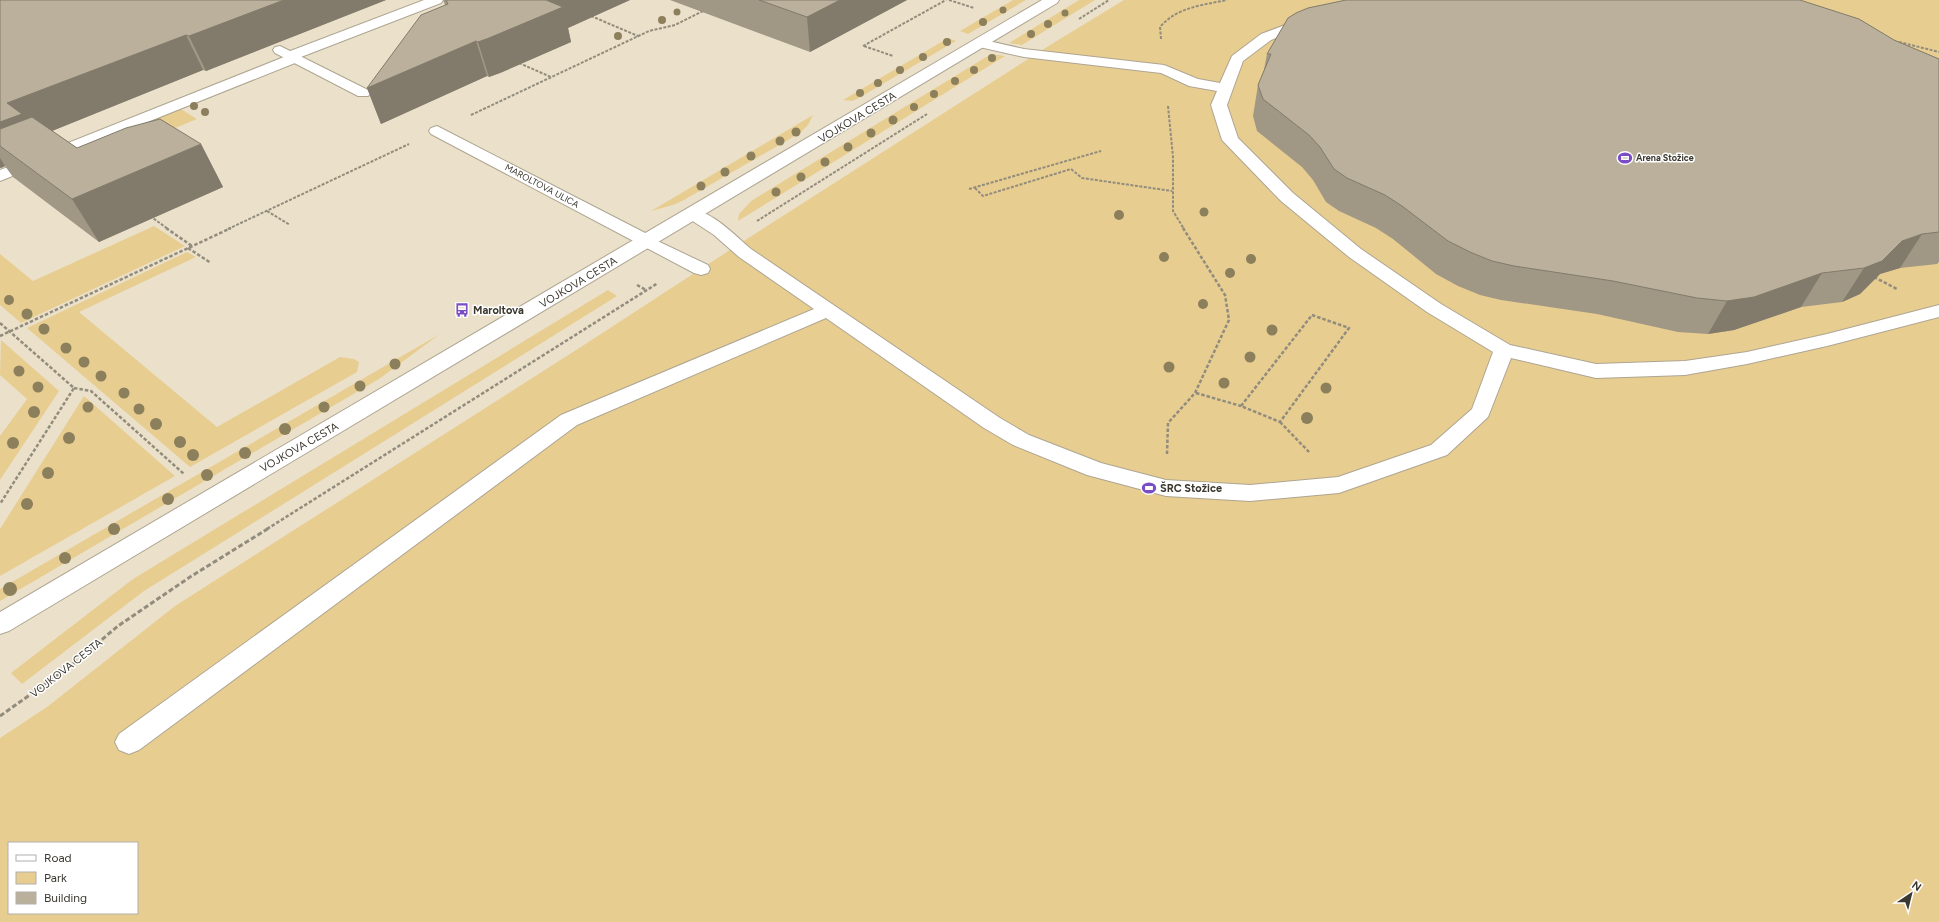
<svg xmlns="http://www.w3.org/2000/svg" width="1939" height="922" font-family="Figtree,sans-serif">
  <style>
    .green { fill: #e8cd91; fill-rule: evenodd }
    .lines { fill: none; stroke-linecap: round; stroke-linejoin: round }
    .lane-casing { stroke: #aea591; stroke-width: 2 }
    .street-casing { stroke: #aea591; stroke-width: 2 }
    .secondary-casing { stroke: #aea591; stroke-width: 2 }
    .path-far2 { stroke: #928c7c; stroke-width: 2; stroke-dasharray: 3 1.5; stroke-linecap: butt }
    .path-far1 { stroke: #928c7c; stroke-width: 2.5; stroke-dasharray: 3.5 2; stroke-linecap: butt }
    .path { stroke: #928c7c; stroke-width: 3; stroke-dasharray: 5 2.5; stroke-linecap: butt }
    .lane { fill: #fff; fill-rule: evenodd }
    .street { fill: #fff; fill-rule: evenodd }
    .secondary { fill: #fff; fill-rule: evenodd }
    .tree { fill: #8c7f5c }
    .wall { fill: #a09785 }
    .shaded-wall { fill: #827b6c }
    .building { fill: #bab09b; stroke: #827b6c }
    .labels { text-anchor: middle; stroke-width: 3; stroke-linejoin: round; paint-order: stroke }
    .far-poi-label { font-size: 9px; font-weight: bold; fill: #3b382f; stroke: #fff; text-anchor: start }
    .far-street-label { font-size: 9px; fill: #3b382f; stroke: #fff }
    .street-label { font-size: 11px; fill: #3b382f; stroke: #fff }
    .poi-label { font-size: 11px; font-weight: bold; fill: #3b382f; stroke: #fff; text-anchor: start }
  </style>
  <rect width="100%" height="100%" fill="#ebe1cb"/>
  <path class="green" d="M1013,0H1026L968,34L960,31Z
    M1079,0H1095L1022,45L1009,43Z
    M1124,0H1939V922H0V738L47,707L175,606L587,343L736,246L1050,45ZM9,843H137V913H9Z
    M948,38L956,41L857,99L852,101L843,100Z
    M991,54L1005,56L738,221L739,214L751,201Z
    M179,108L197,119L120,151L102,140Z
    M813,115L808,125L800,133L684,200L673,205L651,211Z
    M154,226L185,246L21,323L0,305V254L33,281Z
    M187,252L196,257L79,312L217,427L340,357L354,359L359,362L357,372L190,467L27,328Z
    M608,290L617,296L144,591L22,684L11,673L133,579Z
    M440,334L379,379L0,601V589Z
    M1,340L59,391L0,480V436L27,399L0,375Z
    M84,396L175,476L0,576V529Z"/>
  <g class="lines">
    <defs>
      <path id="lane" d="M424,0H443L441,3L301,57L300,61L0,181V170L284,57L285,53Z
        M1309,16L1314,17L1316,20L1314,23L1271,40L1243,61L1227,105L1238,138L1293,193L1361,249L1441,304L1510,345L1596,364L1685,361L1747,352L1827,334L1939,305V317L1827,346L1747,364L1685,375L1596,378L1511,358L1488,417L1447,455L1339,493L1250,501L1166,496L1087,475L1013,445L984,428L826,318L577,425L139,750L129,754L119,750L115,742L119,734L561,415L814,309L739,257L714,235L688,218L685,214L688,210C707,206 737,237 751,249L1000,418L1029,435L1101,463L1166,480L1250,485L1338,477L1431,445L1472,409L1493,352L1427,312L1349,257L1281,201L1222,140L1211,105L1217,91L1189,86L1161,73L1024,57L975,46L973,43L975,40L980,39L1024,49L1164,65L1198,79L1220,83L1232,56L1261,34Z
        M647,236L708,265L710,269L708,273L701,275L694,273L641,245L638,241L641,237Z"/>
      <path id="street" d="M280,46L368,90L371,93L368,96H358L275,53L273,50L275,47Z
        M437,126L653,237L656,241L653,245L647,246L641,245L431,134L429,131L431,128Z"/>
      <path id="secondary" d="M1042,0H1059L1057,3L9,631L0,634V612Z"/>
    </defs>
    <use href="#lane" class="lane-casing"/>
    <use href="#street" class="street-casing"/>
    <use href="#secondary" class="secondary-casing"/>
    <path class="path-far2" d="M949,0L974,8
      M591,16L638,36
      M1079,19L1109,0
      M1161,39L1160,27C1177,7 1203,5 1227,0
      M1899,42L1939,52
      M863,46L946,0
      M864,46L893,56
      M519,63L551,77
      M1168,106L1173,157V211L1184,229
      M471,115L649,31L675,25L703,11
      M975,188L983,196L1071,169L1082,178L1172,191
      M969,189L1101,151
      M267,211L290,225
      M150,216L168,229
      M757,221L927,114
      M228,229L409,144"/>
    <path class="path-far1" d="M166,228L192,246
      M188,248L211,263
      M1874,277L1897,289
      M637,285L646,290
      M1312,315L1349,328L1280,422L1241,406Z
      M0,323L74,388L0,504
      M0,336L231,228
      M74,388L91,391L184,474
      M1196,393L1241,406
      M1280,422L1309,452
      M1167,454L1168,423L1195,393L1229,320L1225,295L1183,228
      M267,529L658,283"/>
    <path class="path" d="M0,716L68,668L118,626L190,577L269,528"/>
    <use href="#lane" class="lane"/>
    <use href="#street" class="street"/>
    <use href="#secondary" class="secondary"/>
  </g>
  <g class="tree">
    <circle cx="1003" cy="10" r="3.5"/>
    <circle cx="677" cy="12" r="3.5"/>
    <circle cx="1065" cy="13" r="3.5"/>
    <circle cx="662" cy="20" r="4"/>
    <circle cx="983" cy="22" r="4"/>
    <circle cx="1048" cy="24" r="4"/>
    <circle cx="1031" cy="34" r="4"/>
    <circle cx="618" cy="36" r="4"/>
    <circle cx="947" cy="42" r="4"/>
    <circle cx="923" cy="57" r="4"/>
    <circle cx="992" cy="58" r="4"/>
    <circle cx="900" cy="70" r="4"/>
    <circle cx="974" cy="70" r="4"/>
    <circle cx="955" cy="81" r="4"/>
    <circle cx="878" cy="83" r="4"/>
    <circle cx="860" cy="93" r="4"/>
    <circle cx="934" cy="94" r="4"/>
    <circle cx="194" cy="106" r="4"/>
    <circle cx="914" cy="107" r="4"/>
    <circle cx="205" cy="112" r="4"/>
    <circle cx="893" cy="120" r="4.5"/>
    <circle cx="796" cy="132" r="4.5"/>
    <circle cx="871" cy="133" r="4.5"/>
    <circle cx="780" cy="141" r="4.5"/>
    <circle cx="848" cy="147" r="4.5"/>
    <circle cx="751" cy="156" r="4.5"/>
    <circle cx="825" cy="162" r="4.5"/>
    <circle cx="725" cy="172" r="4.5"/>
    <circle cx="801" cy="177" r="4.5"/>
    <circle cx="701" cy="186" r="4.5"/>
    <circle cx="776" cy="192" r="4.5"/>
    <circle cx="1204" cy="212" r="4.5"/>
    <circle cx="1119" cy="215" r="5"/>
    <circle cx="1164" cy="257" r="5"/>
    <circle cx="1251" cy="259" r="5"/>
    <circle cx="1230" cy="273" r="5"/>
    <circle cx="9" cy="300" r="5"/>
    <circle cx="1203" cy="304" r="5"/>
    <circle cx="27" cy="314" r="5.5"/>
    <circle cx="44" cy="329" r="5.5"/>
    <circle cx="1272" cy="330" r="5.5"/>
    <circle cx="66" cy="348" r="5.5"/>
    <circle cx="1250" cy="357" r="5.5"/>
    <circle cx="84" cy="362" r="5.5"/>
    <circle cx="395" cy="364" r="5.5"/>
    <circle cx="1169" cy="367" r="5.5"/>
    <circle cx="19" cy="371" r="5.5"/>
    <circle cx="101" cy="376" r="5.5"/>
    <circle cx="1224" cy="383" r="5.5"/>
    <circle cx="360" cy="386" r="5.5"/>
    <circle cx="38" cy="387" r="5.5"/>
    <circle cx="1326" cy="388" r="5.5"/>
    <circle cx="124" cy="393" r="5.5"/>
    <circle cx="88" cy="407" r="5.5"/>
    <circle cx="324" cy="407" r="5.5"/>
    <circle cx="139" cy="409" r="5.5"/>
    <circle cx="34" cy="412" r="6"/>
    <circle cx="1307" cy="418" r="6"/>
    <circle cx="156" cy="424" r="6"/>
    <circle cx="285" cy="429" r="6"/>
    <circle cx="69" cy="438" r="6"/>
    <circle cx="180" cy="442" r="6"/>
    <circle cx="13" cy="443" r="6"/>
    <circle cx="245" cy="453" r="6"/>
    <circle cx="193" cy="455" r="6"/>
    <circle cx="48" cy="473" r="6"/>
    <circle cx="207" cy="475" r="6"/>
    <circle cx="168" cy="499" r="6"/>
    <circle cx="27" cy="504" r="6"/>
    <circle cx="114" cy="529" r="6"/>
    <circle cx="65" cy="558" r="6"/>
    <circle cx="10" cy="589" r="7"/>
  </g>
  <path class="wall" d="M0,0H386L206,71L203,70L52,131L77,148L201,144L223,187L99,242L13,177L5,166L1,168H0Z
    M443,0H630L568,28L571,42L500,73L489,77L487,76L381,124L367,88L445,5Z
    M670,0H907L810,52Z
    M1894,40L1939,59V262L1937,264L1900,268L1880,274L1860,294L1842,302L1801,307L1734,330L1708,334L1678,332L1597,314L1501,300L1480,295L1458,286L1436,274L1393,239L1376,228L1339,211L1326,202L1313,180L1302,167L1257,131L1253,116L1258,85L1263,75L1267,54Z"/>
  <path class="shaded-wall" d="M284,0H386L206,71L189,36Z
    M545,0H630L568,28L571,42L500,73L489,77L478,42Z
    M840,0H907L810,52L807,17Z
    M186,35L203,70L37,137L0,146V122L7,103Z
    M476,41L487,76L381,124L367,88Z
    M201,144L223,187L99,242L72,199Z
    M0,158L5,166L1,168L0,167Z
    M1922,234L1900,268L1880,274L1860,294L1842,302L1864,268L1902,241Z
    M1822,273L1801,307L1734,330L1708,334L1727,301Z"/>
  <path class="building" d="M0,0H284L189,36L186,35L7,103L22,114L0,122Z
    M446,0H546L563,7L489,38L478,42L476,41L367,88L421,15L448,4Z
    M759,0H840L807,17Z
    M1346,0H1800L1859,19L1894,40L1939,59V232L1922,234L1902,241L1882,261L1864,268L1822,273L1754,297L1727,301L1697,298L1613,281L1514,266L1492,261L1470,252L1448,241L1402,206L1385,195L1347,178L1334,169L1320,147L1309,135L1263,99L1258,85L1271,54H1267L1288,18L1296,13L1308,8Z
    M32,117L77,148L126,128L160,119L201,144L72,199L0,146V129Z"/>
  <defs>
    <symbol id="stadium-bare" viewBox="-9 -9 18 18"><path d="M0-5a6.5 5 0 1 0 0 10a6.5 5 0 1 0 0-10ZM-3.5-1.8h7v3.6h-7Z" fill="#7a4dc6" stroke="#fff" stroke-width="2.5" paint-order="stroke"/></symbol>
    <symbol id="bus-bare" viewBox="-9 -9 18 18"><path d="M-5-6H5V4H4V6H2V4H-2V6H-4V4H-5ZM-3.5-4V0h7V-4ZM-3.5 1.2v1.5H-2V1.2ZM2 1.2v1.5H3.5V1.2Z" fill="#7a4dc6" stroke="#fff" stroke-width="2.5" paint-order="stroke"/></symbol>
  </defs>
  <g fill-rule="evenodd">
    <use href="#stadium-bare" x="1615" y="148" width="20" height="20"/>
    <use href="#bus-bare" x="452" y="300" width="20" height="20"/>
    <use href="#stadium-bare" x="1139" y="478" width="20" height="20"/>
  </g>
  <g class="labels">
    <g class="far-poi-label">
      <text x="1636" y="161">Arena Stožice</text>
    </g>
    <g class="far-street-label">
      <text transform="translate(542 186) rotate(28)" y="3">MAROLTOVA ULICA</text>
    </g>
    <g class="street-label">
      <text transform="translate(857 117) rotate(-31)" y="4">VOJKOVA CESTA</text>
      <text transform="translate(578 282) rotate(-31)" y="4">VOJKOVA CESTA</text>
      <text transform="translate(299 447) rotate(-30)" y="4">VOJKOVA CESTA</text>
      <text transform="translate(66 668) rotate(-38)" y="4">VOJKOVA CESTA</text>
    </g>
    <g class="poi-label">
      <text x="473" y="314">Maroltova</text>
      <text x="1160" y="492">ŠRC Stožice</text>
    </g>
  </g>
  <rect x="8" y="842" width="130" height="72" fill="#ffffff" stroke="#b1afac"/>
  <rect x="16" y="855" width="20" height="6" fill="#ffffff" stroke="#b1afac"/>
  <text x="44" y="862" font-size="12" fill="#3b382f">Road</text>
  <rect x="16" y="872" width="20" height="12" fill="#e8cd91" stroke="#b1afac"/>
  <text x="44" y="882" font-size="12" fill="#3b382f">Park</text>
  <rect x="16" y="892" width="20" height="12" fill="#bab09b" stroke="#b1afac"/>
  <text x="44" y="902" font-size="12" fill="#3b382f">Building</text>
  <g transform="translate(1911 894) rotate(35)" stroke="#ffffff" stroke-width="3" paint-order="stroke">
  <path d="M0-3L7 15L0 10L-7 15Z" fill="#3b382f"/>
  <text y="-6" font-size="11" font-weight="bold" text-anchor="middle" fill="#3b382f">N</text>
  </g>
</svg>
